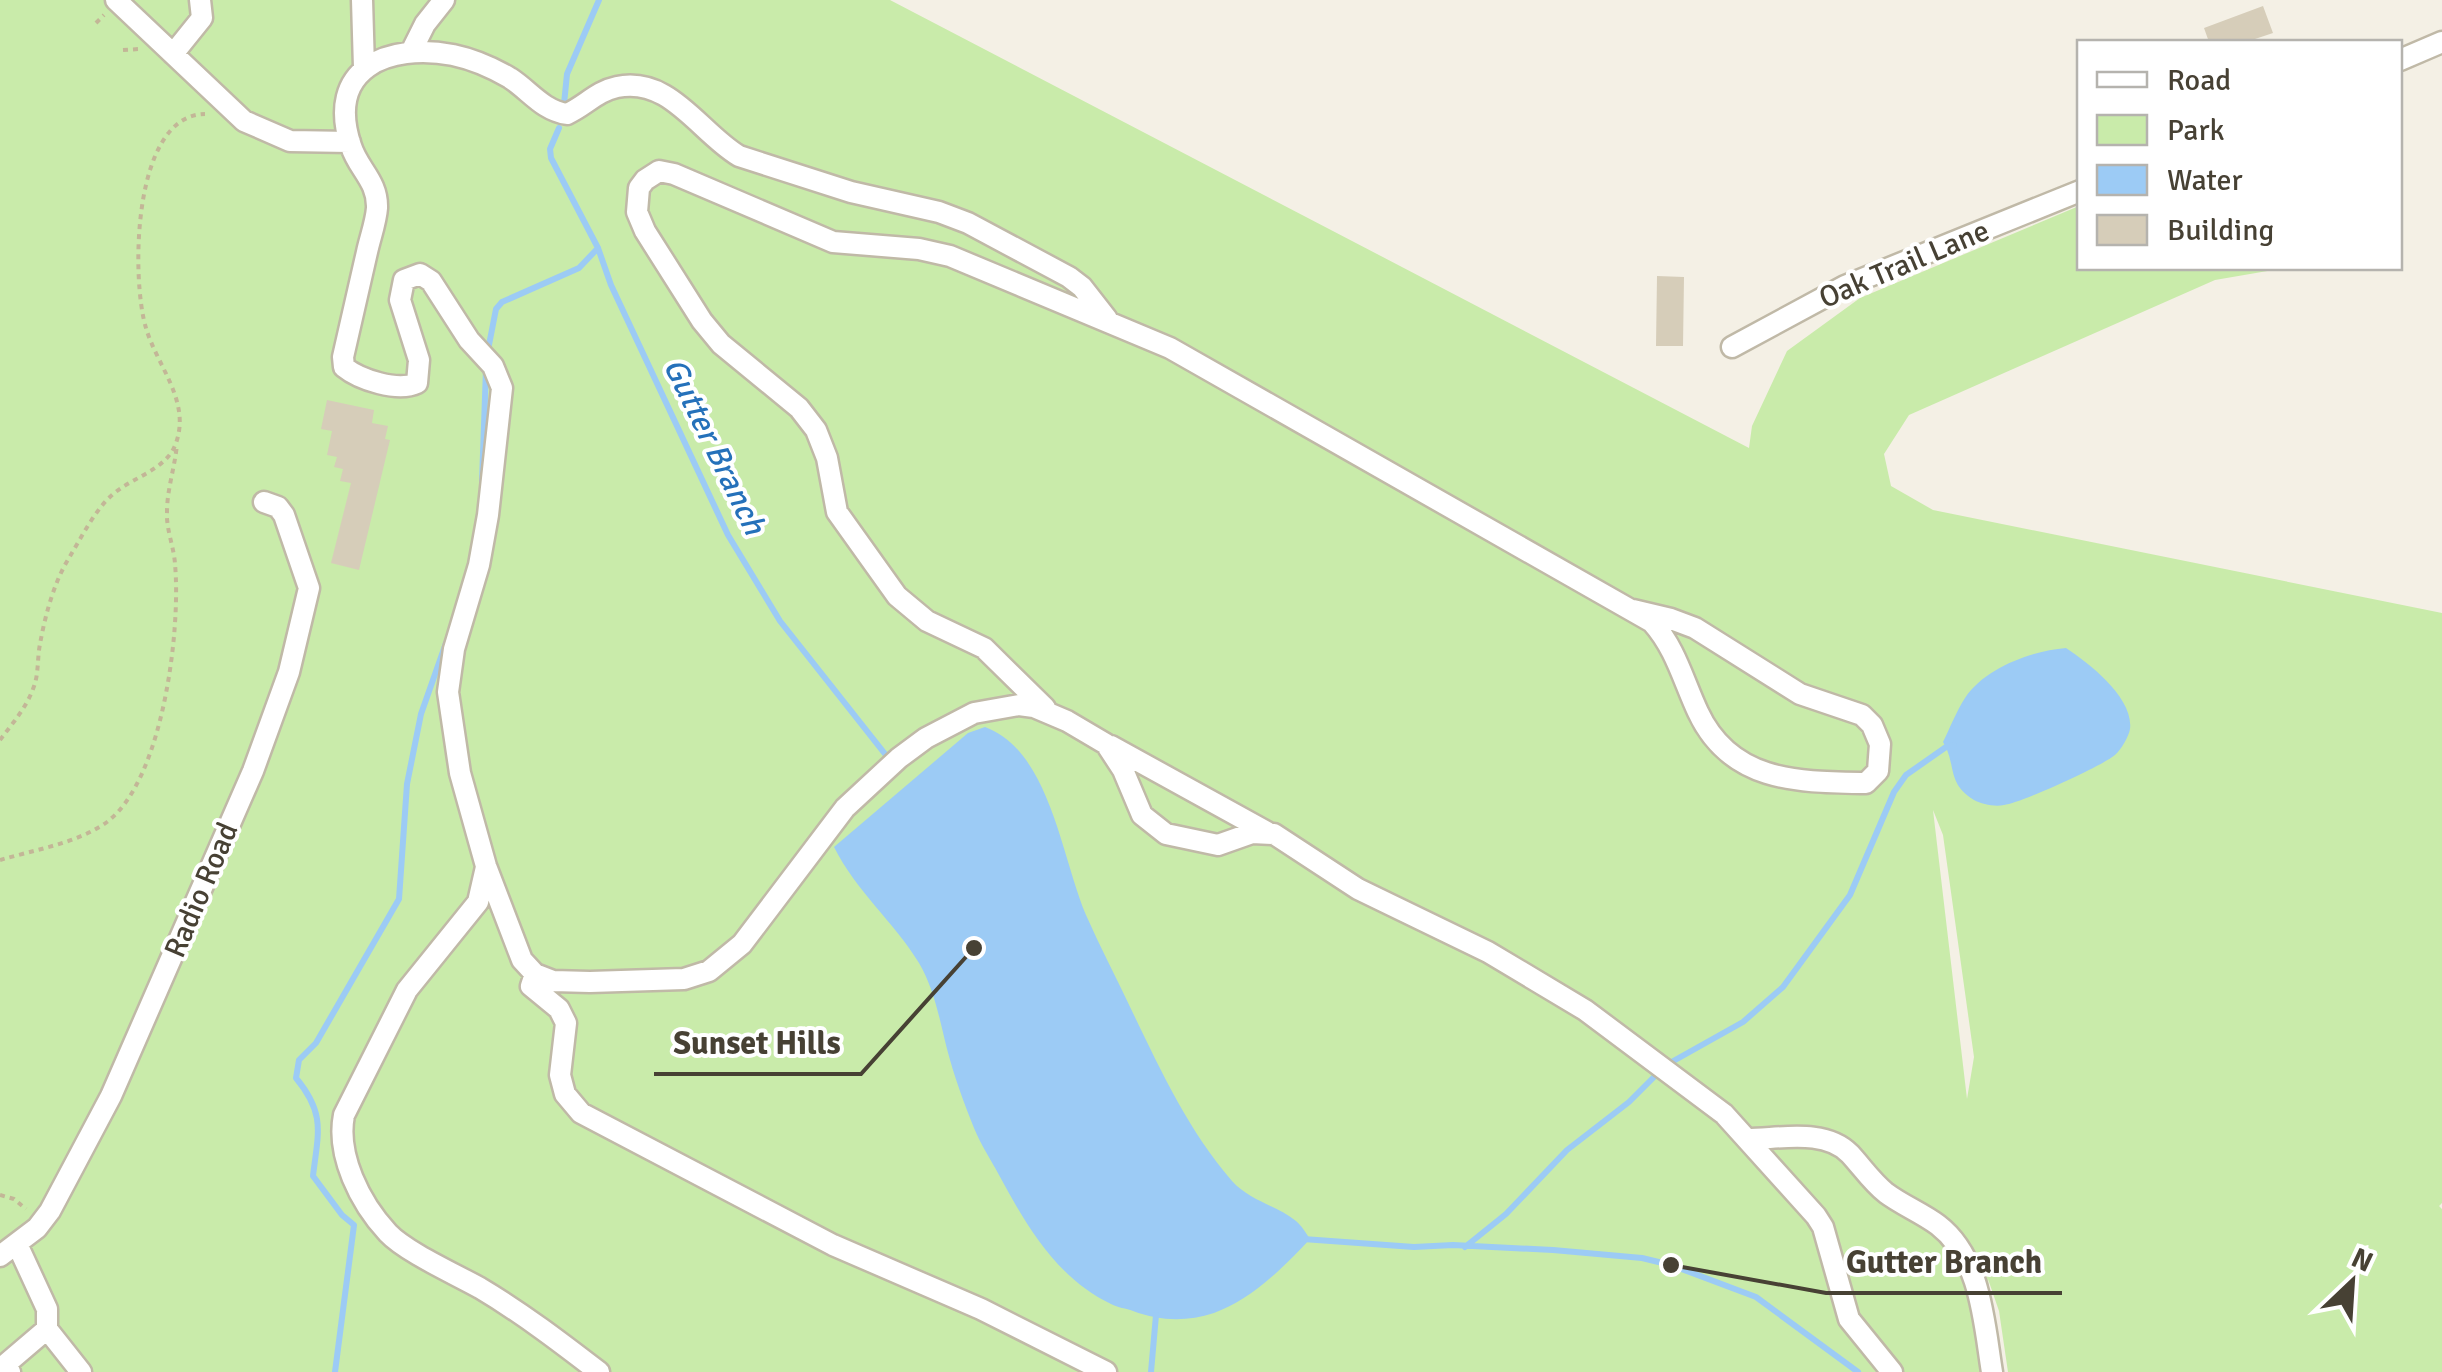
<svg xmlns="http://www.w3.org/2000/svg" width="2442" height="1372" font-family="Signika,sans-serif">
  <style>
    .green { fill: #c9ebaa; fill-rule: evenodd }
    .water { fill: #9ccbf5 }
    .lines { fill: none; stroke-linecap: round; stroke-linejoin: round }
    .stream { stroke: #9ccbf5; stroke-width: 6 }
    .building { fill: #d6cdb9 }
    .minor-casing { stroke: #c0b9a7; stroke-width: 25 }
    .path { stroke: #c3b697; stroke-width: 4; stroke-dasharray: 5 5; stroke-linecap: butt }
    .minor { stroke: #fff; stroke-width: 20 }
    .labels { text-anchor: middle; stroke-width: 8; stroke-linejoin: round; paint-order: stroke }
    .street-label { font-size: 30px; fill: #474134; stroke: #fff }
    .water-label { font-size: 32px; font-style: italic; fill: #2571ba; stroke: #fff }
    .leader { fill: none; stroke: #474134; stroke-width: 4 }
    .callout-dot { fill: #474134; stroke: #fff; stroke-width: 4 }
    .callout-label { font-size: 32px; text-anchor: middle; font-weight: bold; fill: #474134; stroke: #fff; stroke-width: 8; stroke-linejoin: round; paint-order: stroke }
  </style>
  <rect width="100%" height="100%" fill="#f4f0e5"/>
  <path class="green" d="M0,0H890L1749,448L1752,426L1787,351L1860,298L2079,206L2080,268H2285L2215,280L1909,415L1884,454L1891,486L1933,510L2442,613V1203L2439,1206L2442,1209V1372H2008L1999,1311L1988,1279L1999,1372H0ZM1933,810L1943,835L1974,1057L1967,1099Z"/>
  <path class="water" d="M2066,648C2089,663 2134,698 2130,729C2129,736 2121,750 2115,755C2102,766 2021,803 2004,805C1994,807 1982,804 1974,800C1946,783 1957,765 1943,742C1950,728 1956,712 1965,698C1985,668 2031,651 2066,648Z
    M985,727C1050,751 1061,856 1086,915C1100,947 1117,979 1132,1011C1161,1071 1188,1130 1232,1181C1250,1201 1276,1205 1296,1221C1301,1225 1306,1233 1310,1239C1284,1267 1251,1300 1214,1313C1186,1322 1160,1321 1133,1311C1126,1308 1118,1308 1111,1304C1057,1278 1027,1227 999,1175C991,1160 981,1145 974,1128C964,1103 954,1076 947,1049C940,1021 934,988 919,963C894,922 856,891 834,847L968,733Z"/>
  <g class="lines">
    <path class="stream" d="M564,104L567,74L599,0
      M559,128L550,149L551,158L598,248L611,285L728,535L780,621L889,759
      M488,350L496,309L502,302L579,268L598,248
      M482,481L486,369
      M1668,1064L1743,1022L1783,987L1850,895L1894,792L1906,775L1946,747L1954,745
      M1303,1239L1414,1247L1453,1245L1553,1250L1642,1258L1671,1265L1756,1297L1858,1372
      M1465,1247L1506,1214L1567,1150L1629,1102L1658,1073
      M335,1372L354,1225L342,1215L313,1176C318,1133 326,1114 296,1078L299,1060L316,1043L399,899L407,784L421,714L446,643
      M1151,1372L1156,1315"/>
  </g>
  <path class="building" d="M2263,6L2273,33L2246,42H2209L2204,28Z
    M1657,276L1684,277L1683,346H1656Z
    M327,400L374,410L372,423L388,426L385,439L390,440L359,570L331,563L351,483L340,481L343,469L334,467L337,457L327,455L332,431L321,429Z"/>
  <g class="lines">
    <defs>
      <path id="minor" d="M116,0L244,121L290,141L350,142
        M362,0L364,68
        M411,52L425,24L444,0
        M173,54L202,18L200,0
        M2400,60L2442,42
        M1107,319L1082,287L1069,277L968,223L939,212L851,192L739,156C699,132 670,76 617,87C597,91 585,106 567,114C542,110 530,91 510,78C493,68 472,59 453,55C388,43 325,68 351,146C358,169 378,181 377,208C376,222 370,238 367,252C359,287 351,322 343,357L344,367C360,380 398,392 417,383L419,360L400,300L404,280L420,274L431,281L469,340L493,366L502,388L488,515L479,565L454,649L448,692L460,773L486,866L522,960L535,974L553,981L590,982L684,979L709,971L742,944L845,808L899,758L926,738L974,713L1019,705L1034,707L1067,721L1106,744L1123,770L1142,815L1166,834L1218,845L1252,833L1274,834L1358,889L1488,952L1585,1010L1724,1114L1816,1216L1823,1227L1849,1319L1892,1372
        M1732,347L1845,286L2080,191
        M1045,708L984,648L927,621L897,596L837,512L827,458L816,430L799,408L721,344L702,321L645,231L637,212L639,188L645,180L659,171L674,174L833,242L919,249L950,256L1170,348L1652,622C1676,649 1683,680 1698,712C1731,783 1799,782 1866,783L1878,771L1880,744L1872,725L1862,715L1800,694L1695,628L1671,619L1633,610
        M1111,746L1267,832
        M486,867L478,902L407,990L344,1115C336,1155 360,1203 388,1233C406,1252 455,1274 480,1288C522,1313 560,1342 599,1372
        M535,974L531,986L559,1009L566,1023L560,1075L565,1094L581,1113L833,1245L981,1309L1106,1372
        M1747,1139C1779,1139 1825,1128 1850,1154C1862,1167 1872,1182 1886,1193C1902,1205 1922,1213 1938,1225C1981,1258 1984,1323 1992,1372
        M17,1244L47,1309V1329L81,1372
        M0,1256L37,1228L50,1211L111,1096L253,771L289,672L309,588L284,515L278,507L264,502
        M10,1372L6,1364L47,1329"/>
    </defs>
    <use href="#minor" class="minor-casing"/>
    <path class="path" d="M96,23L104,15
      M123,50L140,49
      M0,740C12,724 26,708 33,689C39,675 37,659 40,644C45,616 54,582 69,558C81,538 95,510 112,495C132,477 167,470 176,443C191,401 157,366 146,328C131,279 132,115 205,114
      M0,860C34,850 78,843 107,822C163,780 181,630 175,564C174,547 166,529 167,512C167,489 175,467 177,444
      M0,1195L14,1199L26,1209"/>
    <use href="#minor" class="minor"/>
  </g>
  <g class="labels">
    <g class="street-label">
      <text transform="translate(1904 264) rotate(-23)" y="10">Oak Trail Lane</text>
      <text transform="translate(201 890) rotate(-67)" y="10">Radio Road</text>
    </g>
    <g class="water-label">
      <text transform="translate(715 446) rotate(64)" y="11">Gutter Branch</text>
    </g>
  </g>
  <path class="leader" d="M974 948L861 1074H654M1671 1265L1826 1293H2062"/>
  <g class="callout-dot">
    <circle cx="974" cy="948" r="10"/>
    <circle cx="1671" cy="1265" r="10"/>
  </g>
  <g class="callout-label">
    <text x="757" y="1054">Sunset Hills</text>
    <text x="1944" y="1273">Gutter Branch</text>
  </g>
  <rect x="2077" y="40" width="325" height="230" fill="#ffffff" stroke="#b5b3ae" stroke-width="2.5"/>
  <rect x="2097" y="72" width="50" height="15" fill="#ffffff" stroke="#b5b3ae" stroke-width="2.5"/>
  <text x="2167" y="90" font-size="30" fill="#474134">Road</text>
  <rect x="2097" y="115" width="50" height="30" fill="#c9ebaa" stroke="#b5b3ae" stroke-width="2.5"/>
  <text x="2167" y="140" font-size="30" fill="#474134">Park</text>
  <rect x="2097" y="165" width="50" height="30" fill="#9ccbf5" stroke="#b5b3ae" stroke-width="2.5"/>
  <text x="2167" y="190" font-size="30" fill="#474134">Water</text>
  <rect x="2097" y="215" width="50" height="30" fill="#d6cdb9" stroke="#b5b3ae" stroke-width="2.5"/>
  <text x="2167" y="240" font-size="30" fill="#474134">Building</text>
  <g transform="translate(2352 1282) rotate(25)" stroke="#ffffff" stroke-width="8" paint-order="stroke">
  <path d="M0-8L18 38L0 25L-18 38Z" fill="#474134"/>
  <text y="-15" font-size="28" font-weight="bold" text-anchor="middle" fill="#474134">N</text>
  </g>
</svg>
